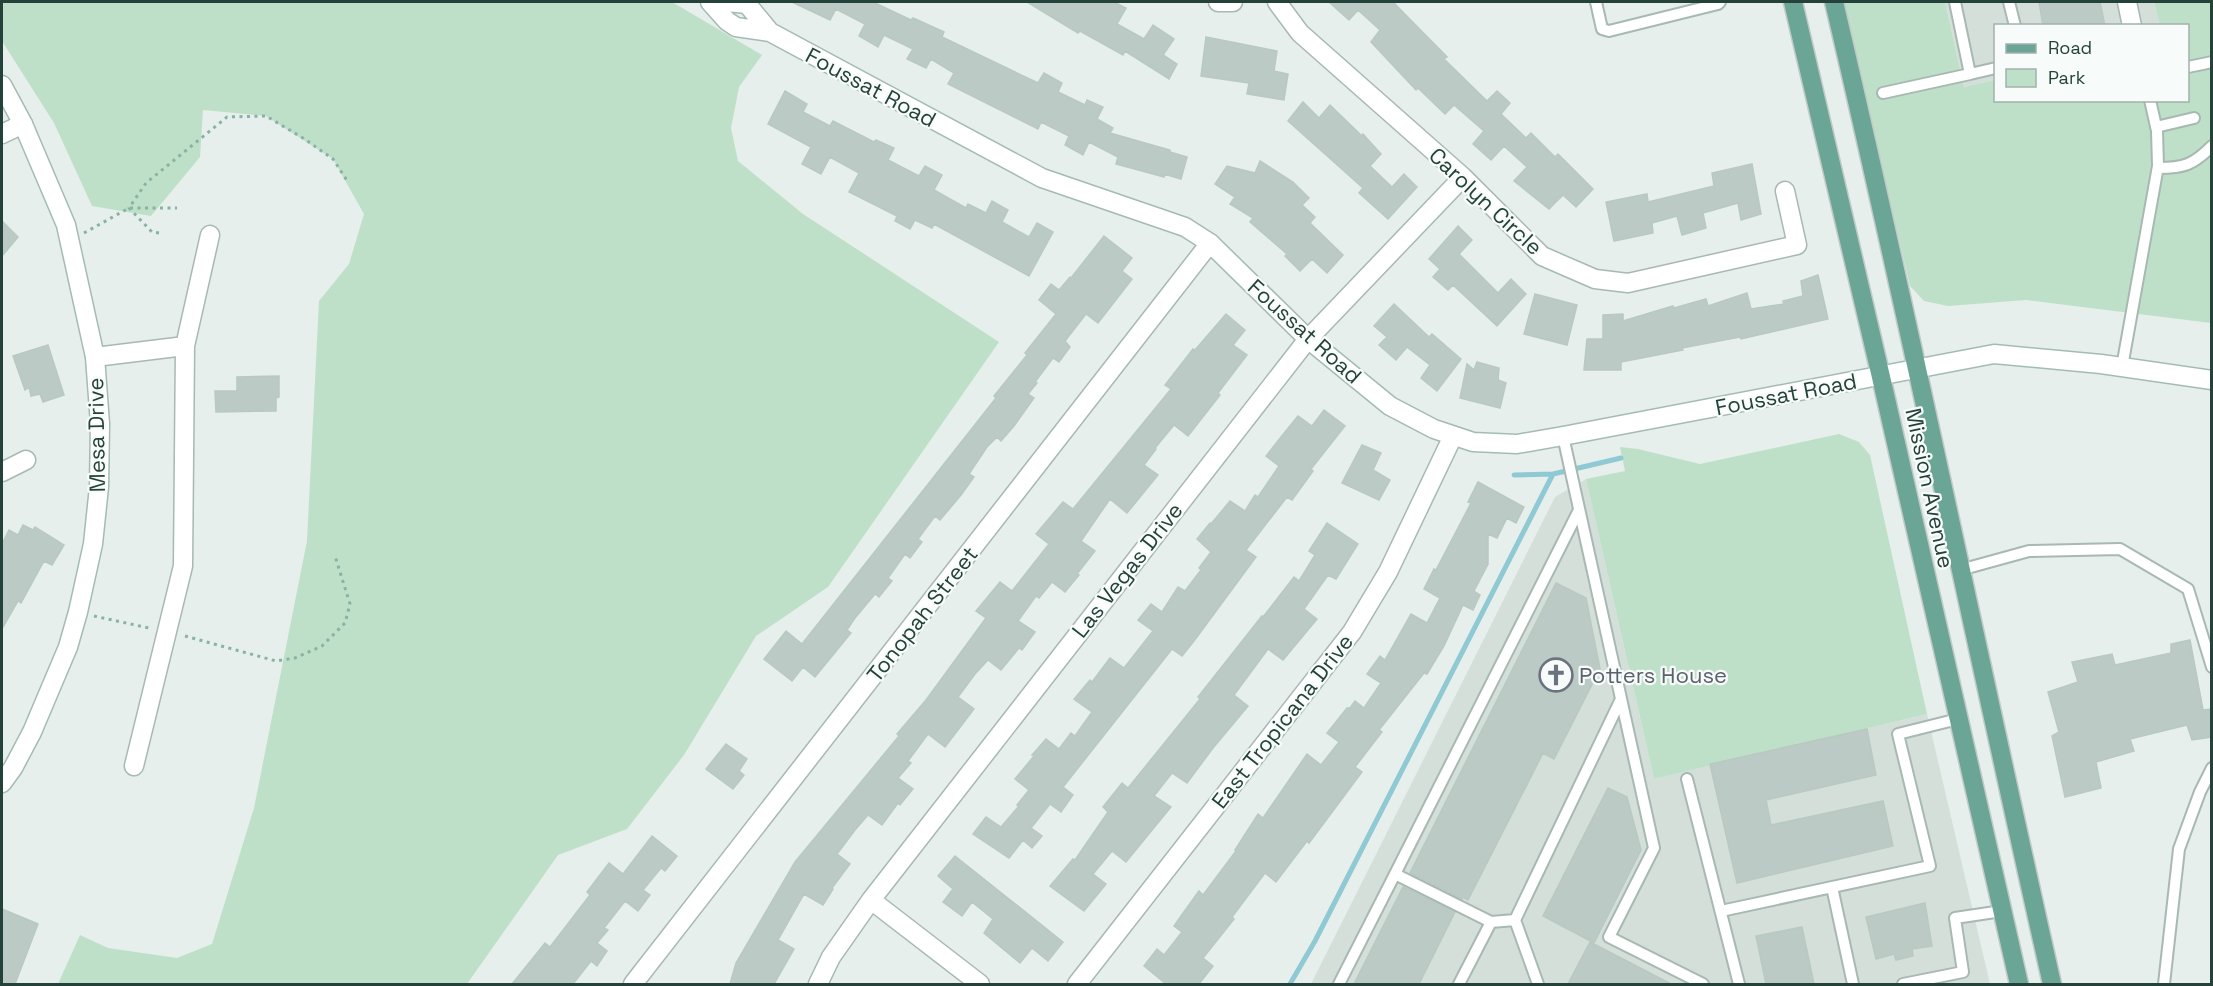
<svg xmlns="http://www.w3.org/2000/svg" width="2213" height="986" font-family="'Space Grotesk',sans-serif">
  <style>
    .built { fill: #d4dfda }
    .green { fill: #bfe0c8 }
    .lines { fill: none; stroke-linecap: round; stroke-linejoin: round }
    .stream { stroke: #8ec9d4; stroke-width: 5 }
    .building { fill: #bbcac4; stroke: #b8c9c2; stroke-width: 1.5 }
    .service-casing { stroke: #a8b8b2; stroke-width: 14 }
    .minor-casing { stroke: #a8b8b2; stroke-width: 21 }
    .secondary-casing { stroke: #a4bbb3; stroke-width: 21 }
    .primary-casing { stroke: #c2cac8; stroke-width: 21 }
    .path { stroke: #86b3a5; stroke-width: 3; stroke-dasharray: 3 4.5; stroke-linecap: butt }
    .service { stroke: #fff; stroke-width: 10 }
    .minor { stroke: #fff; stroke-width: 18 }
    .secondary { stroke: #fff; stroke-width: 18 }
    .primary { stroke: #6aa596; stroke-width: 18 }
    .labels { text-anchor: middle; stroke-width: 4.5; stroke-linejoin: round; paint-order: stroke }
    .street-label { font-size: 22px; fill: #24423a; stroke: #f7fbf9 }
    .worship-label { font-size: 22px; fill: #5b616d; stroke: #f7fbf9; text-anchor: start }
  </style>
  <rect width="100%" height="100%" fill="#e6efeb"/>
  <path class="built" d="M1945,2H2154L2160,25L1996,26L1995,80L1964,87Z
    M1586,479L1654,779L1927,714L1990,984H1311L1555,497Z"/>
  <path class="green" d="M2,2H672L762,55L739,87L731,128L738,161L803,214L999,342L828,587L756,636L684,755L627,829L558,855L467,984H58L80,935L108,948L177,958L212,944L254,808L307,541L319,301L349,264L364,214L333,159L266,116L203,110L200,157L151,216L92,206L54,123L2,41Z
    M1843,2H1945L1964,87L1995,80L1996,100H2188V26L2160,25L2154,2H2211V323L2026,300L1948,306L1924,301L1910,286Z
    M1839,434L1859,442L1870,455L1927,714L1654,779L1586,479L1625,471L1620,447L1638,449L1700,464Z"/>
  <g class="lines">
    <path class="stream" d="M1514,475L1553,474L1621,458
      M1290,984L1315,941L1553,474"/>
  </g>
  <path class="building" d="M792,2H873L911,20L913,18L944,32L942,37L1038,83L1044,73L1062,83L1058,92L1085,105L1087,100L1103,107L1097,119L1113,128L1110,133L1170,150V152L1187,157L1181,179L1164,174V177L1116,164L1118,157L1089,142L1083,155L1065,145L1069,136L1041,122L1038,129L948,84L954,73L931,59L926,68L907,59L913,49L884,35L878,47L859,36L865,24L836,9L830,20Z
    M1027,2H1114L1126,8L1117,24L1144,39L1153,25L1174,39L1163,55L1177,64L1169,79L1125,51L1123,55L1080,31L1078,33Z
    M1329,2H1393L1447,57L1444,59L1487,101L1497,91L1510,103L1501,114L1526,138L1531,133L1555,157L1558,154L1593,189L1576,207L1563,195L1549,209L1514,181L1527,167L1504,146L1491,160L1473,144L1484,131L1454,105L1445,114L1418,88L1416,90L1371,42L1380,30L1358,10L1349,20Z
    M2039,2H2100L2105,26H2043Z
    M1206,37L1277,51L1274,71L1288,74L1284,100L1247,94L1249,83L1201,76Z
    M785,91L807,104L803,112L830,126L833,121L874,142L876,140L894,148L888,160L919,176L925,166L942,175L934,190L966,208L968,204L986,213L992,201L1008,210L1002,222L1029,237L1037,223L1053,232L1029,276L934,224L932,228L915,220L910,229L895,221L897,216L849,192L859,173L830,157L821,174L802,164L811,147L768,124Z
    M1303,102L1319,118L1330,105L1362,136L1363,134L1381,154L1370,166L1392,187L1404,174L1417,187L1388,219L1359,193L1363,188L1288,121Z
    M1260,161L1293,182L1309,198L1302,205L1315,217L1310,223L1343,255L1327,273L1312,259L1300,271L1285,256L1287,254L1250,222L1253,218L1230,204L1235,197L1215,184L1227,166L1255,173Z
    M1752,164L1761,214L1741,220L1738,203L1703,213L1706,228L1682,235L1677,216L1652,223L1653,233L1614,241L1606,202L1647,194L1648,202L1714,186L1712,173Z
    M2,221L18,237L2,256Z
    M1458,226L1472,240L1459,254L1498,293L1511,279L1526,294L1497,326L1453,285L1448,290L1433,277L1440,269L1429,259Z
    M1104,236L1132,258L1122,271L1132,279L1098,323L1086,314L1065,341L1070,347L1059,362L1053,358L1035,382L1037,383L1028,394L1034,398L1014,426L1001,441L997,437L987,447L969,474L974,477L961,495L940,520L935,516L918,539L922,542L910,558L905,554L888,578L892,581L879,597L875,594L855,618L847,630L851,633L815,677L803,667L792,681L764,659L786,631L802,644L996,398L994,396L1027,355L1025,353L1056,314L1039,300L1051,284L1059,290L1070,277L1071,278Z
    M1818,275L1828,319L1741,339L1740,337L1682,348L1683,350L1621,362V370H1584L1587,339H1603V315L1623,314V321L1673,306L1674,308L1706,299L1708,306L1747,293L1751,309L1784,304L1783,301L1803,296L1801,281Z
    M1535,294L1577,305L1567,345L1524,334Z
    M1394,304L1429,337L1432,334L1461,359L1437,391L1421,378L1430,365L1407,347L1396,360L1379,345L1387,337L1374,326Z
    M1226,314L1245,330L1233,345L1247,355L1218,393L1220,395L1188,436L1174,425L1155,448L1156,449L1144,465L1158,475L1127,513L1110,499L1081,541L1095,551L1077,574L1079,575L1065,592L1052,582L1039,598L1036,596L1018,621L1035,632L1022,650L1019,648L1001,670L988,660L975,674L958,697L974,709L945,747L928,734L908,761L911,763L898,778L913,789L900,805L898,803L882,825L868,815L855,830L837,854L850,864L832,888L833,889L823,905L804,894L778,940L794,949L774,984H730L736,963L795,862L899,736L897,734L926,700L986,618L976,611L1000,582L1012,591L1049,544L1036,534L1063,502L1073,509L1171,389L1165,385L1193,349L1195,350Z
    M48,345L64,395L43,402L40,394L31,396L29,387L25,390L13,356Z
    M1477,362L1499,368L1498,380L1506,383L1500,408L1460,398L1467,364L1474,370Z
    M279,376V397L276,398V411L216,412L215,391H237V377Z
    M1324,410L1345,426L1311,469L1313,471L1292,500L1287,497L1246,550L1256,557L1194,641L1182,656L1172,649L1063,787L1073,795L1061,812L1050,804L1031,828L1042,836L1032,848L1023,840L1009,858L973,834L986,817L1001,827L1019,806L1017,805L1029,790L1015,779L1034,756L1032,755L1046,739L1059,749L1071,733L1075,736L1092,712L1074,699L1090,680L1092,682L1110,658L1124,668L1153,631L1138,620L1151,604L1162,612L1178,587L1185,591L1201,570L1199,568L1211,552L1197,539L1210,523L1211,524L1230,501L1245,511L1255,495L1258,497L1279,466L1266,456L1285,432L1298,416L1312,426Z
    M1362,445L1381,453L1373,470L1390,480L1379,500L1342,483Z
    M1478,482L1524,507L1516,523L1507,518L1497,538L1488,534V564L1474,591L1480,595L1473,610L1463,605L1444,646L1427,674L1424,673L1379,730L1382,732L1355,767L1362,772L1309,843L1307,841L1276,882L1265,873L1232,917L1234,919L1203,958L1213,966L1199,984H1166L1144,966L1157,949L1164,955L1182,932L1174,926L1181,916L1199,891L1203,895L1236,851L1235,850L1258,814L1263,818L1307,754L1321,765L1339,742L1327,733L1347,708H1350L1355,701L1364,708L1381,683L1367,674L1380,656L1385,660L1411,614L1427,623L1440,598L1424,589L1434,569L1436,570L1471,503L1468,502Z
    M1327,523L1358,544L1336,579L1328,575L1304,609L1317,619L1283,660L1268,649L1234,695L1248,706L1213,748L1187,783L1172,773L1154,796L1171,807L1126,862L1112,851L1093,874L1106,884L1084,911L1050,886L1073,859L1075,860L1108,812L1103,807L1122,783L1128,788L1200,699L1198,697L1262,616L1263,617L1294,577L1299,581L1315,555L1309,551Z
    M23,525L33,530L35,527L64,545L52,565L44,561L21,603L18,601L2,629V544L9,530L18,535Z
    M1556,583L1586,598L1600,669L1554,759L1543,753L1468,900L1463,897L1462,899L1410,873Z
    M2190,640L2203,710L2211,709V737L2192,740L2187,725L2130,739L2134,751L2096,762L2101,788L2065,797L2052,736L2059,732L2048,692L2078,682L2072,662L2112,654L2115,665L2171,653V644Z
    M1867,729L1876,775L1766,800L1771,825L1883,801L1893,846L1737,883L1710,764Z
    M726,744L747,759L739,771L744,775L733,789L706,769Z
    M1608,788L1627,797L1641,850L1594,943L1543,916Z
    M652,836L677,856L665,871L661,868L643,890L650,895L638,911L625,901L604,928L608,930L597,943L607,951L597,966L591,961L573,984H512L545,943L550,947L590,895L587,892L609,863L623,874Z
    M955,856L1063,942L1048,961L1032,948L1020,963L984,933L993,919L972,902L962,916L943,902L953,889L938,876Z
    M1403,887L1455,912L1419,984H1354Z
    M1925,903L1932,946L1912,949L1913,956L1896,960L1894,954L1876,959L1866,917Z
    M2,909L38,924L15,984H2Z
    M1802,927L1814,984H1766L1756,936Z
    M1590,942L1671,984H1568Z"/>
  <g class="lines">
    <defs>
      <path id="service" d="M1596,2L1602,29L1609,31L1718,4L1720,2
        M1955,2L1970,74L1996,68
        M2009,2L2015,26
        M2188,67L2212,62
        M1883,93L1970,74
        M2156,127L2194,118
        M2158,168C2184,168 2193,165 2212,146
        M2122,367L2158,166L2157,131L2150,100
        M1563,436L1654,848L1609,937L1703,984
        M1960,570L2029,551L2120,549L2188,589L2212,667
        M1687,779L1739,984
        M1832,887L1853,984
        M1721,911L1930,866L1898,734L1958,719
        M1491,922L1395,874L1579,510
        M1339,984L1395,874
        M1459,984L1491,922L1515,920
        M1538,984L1515,920L1621,699
        M1903,984L1963,972L1955,918L2002,911
        M2164,984L2179,849L2200,792L2212,768"/>
      <path id="minor" d="M1218,2H1233
        M1277,2L1300,33L1463,177L1542,256L1595,279L1628,283L1797,245L1785,191
        M2127,2L2132,26
        M2,134L23,124
        M95,357L185,346
        M2,472L26,460
        M134,766L183,566L185,346L210,235
        M871,900L980,984
        M633,984L1210,243
        M818,984L831,957L871,900L1308,339L1463,177
        M1077,984L1352,632L1388,572L1453,436"/>
      <path id="secondary" d="M710,2L727,21L736,27L770,32L747,4L727,2
        M770,32L1042,178L1185,227L1210,243L1308,339L1390,406L1434,429L1473,442L1517,444L1563,436L1994,354L2101,364L2212,380
        M2,85L23,124L66,225L95,357L100,424L99,487L93,544L78,612L68,647L32,732L13,768L2,783"/>
      <path id="primary" d="M1793,2L1881,377L2019,984
        M1834,2C1911,328 1978,657 2052,984"/>
    </defs>
    <use href="#service" class="service-casing"/>
    <use href="#minor" class="minor-casing"/>
    <use href="#secondary" class="secondary-casing"/>
    <use href="#primary" class="primary-casing"/>
    <path class="path" d="M84,233L129,208H177
      M159,233L152,232L129,208L146,183L227,117L266,116L303,138L333,159L348,182
      M94,616L149,628
      M185,636L276,661L295,658L322,646L345,623L350,604L335,556"/>
    <use href="#service" class="service"/>
    <use href="#minor" class="minor"/>
    <use href="#secondary" class="secondary"/>
    <use href="#primary" class="primary"/>
  </g>
  <defs>
    <symbol id="church-ring" viewBox="-11 -11 22 22"><circle r="9.5" fill="#f7fbf9" stroke="#6b7280" stroke-width="1.5"/><path d="M-1.2-6h2.4v3.5h3.3v2.4h-3.3V6h-2.4V-.1h-3.3v-2.4h3.3Z" fill="#6b7280"/></symbol>
  </defs>
  <g fill-rule="evenodd">
    <use href="#church-ring" x="1537" y="656" width="38" height="38"/>
  </g>
  <g class="labels">
    <g class="street-label">
      <text transform="translate(871 87) rotate(28)" y="8">Foussat Road</text>
      <text transform="translate(1486 201) rotate(43)" y="8">Carolyn Circle</text>
      <text transform="translate(1305 331) rotate(42)" y="8">Foussat Road</text>
      <text transform="translate(1786 394) rotate(-11)" y="8">Foussat Road</text>
      <text transform="translate(96 435) rotate(-91)" y="8">Mesa Drive</text>
      <text transform="translate(1930 488) rotate(78)" y="8">Mission Avenue</text>
      <text transform="translate(1127 570) rotate(-52)" y="8">Las Vegas Drive</text>
      <text transform="translate(922 614) rotate(-52)" y="8">Tonopah Street</text>
      <text transform="translate(1282 721) rotate(-52)" y="8">East Tropicana Drive</text>
    </g>
    <g class="worship-label">
      <text x="1579" y="683">Potters House</text>
    </g>
  </g>
  <rect width="2213" height="986" fill="none" stroke="#24423a" stroke-width="6"/>
  <rect x="1994" y="24" width="195" height="78" fill="#f7fbf9" stroke="#a3b1ad" stroke-width="1.5"/>
  <rect x="2006" y="44" width="30" height="9" fill="#6aa596" stroke="#a3b1ad" stroke-width="1.5"/>
  <text x="2048" y="54" font-size="18" fill="#24423a">Road</text>
  <rect x="2006" y="69" width="30" height="18" fill="#bfe0c8" stroke="#a3b1ad" stroke-width="1.5"/>
  <text x="2048" y="84" font-size="18" fill="#24423a">Park</text>
</svg>
